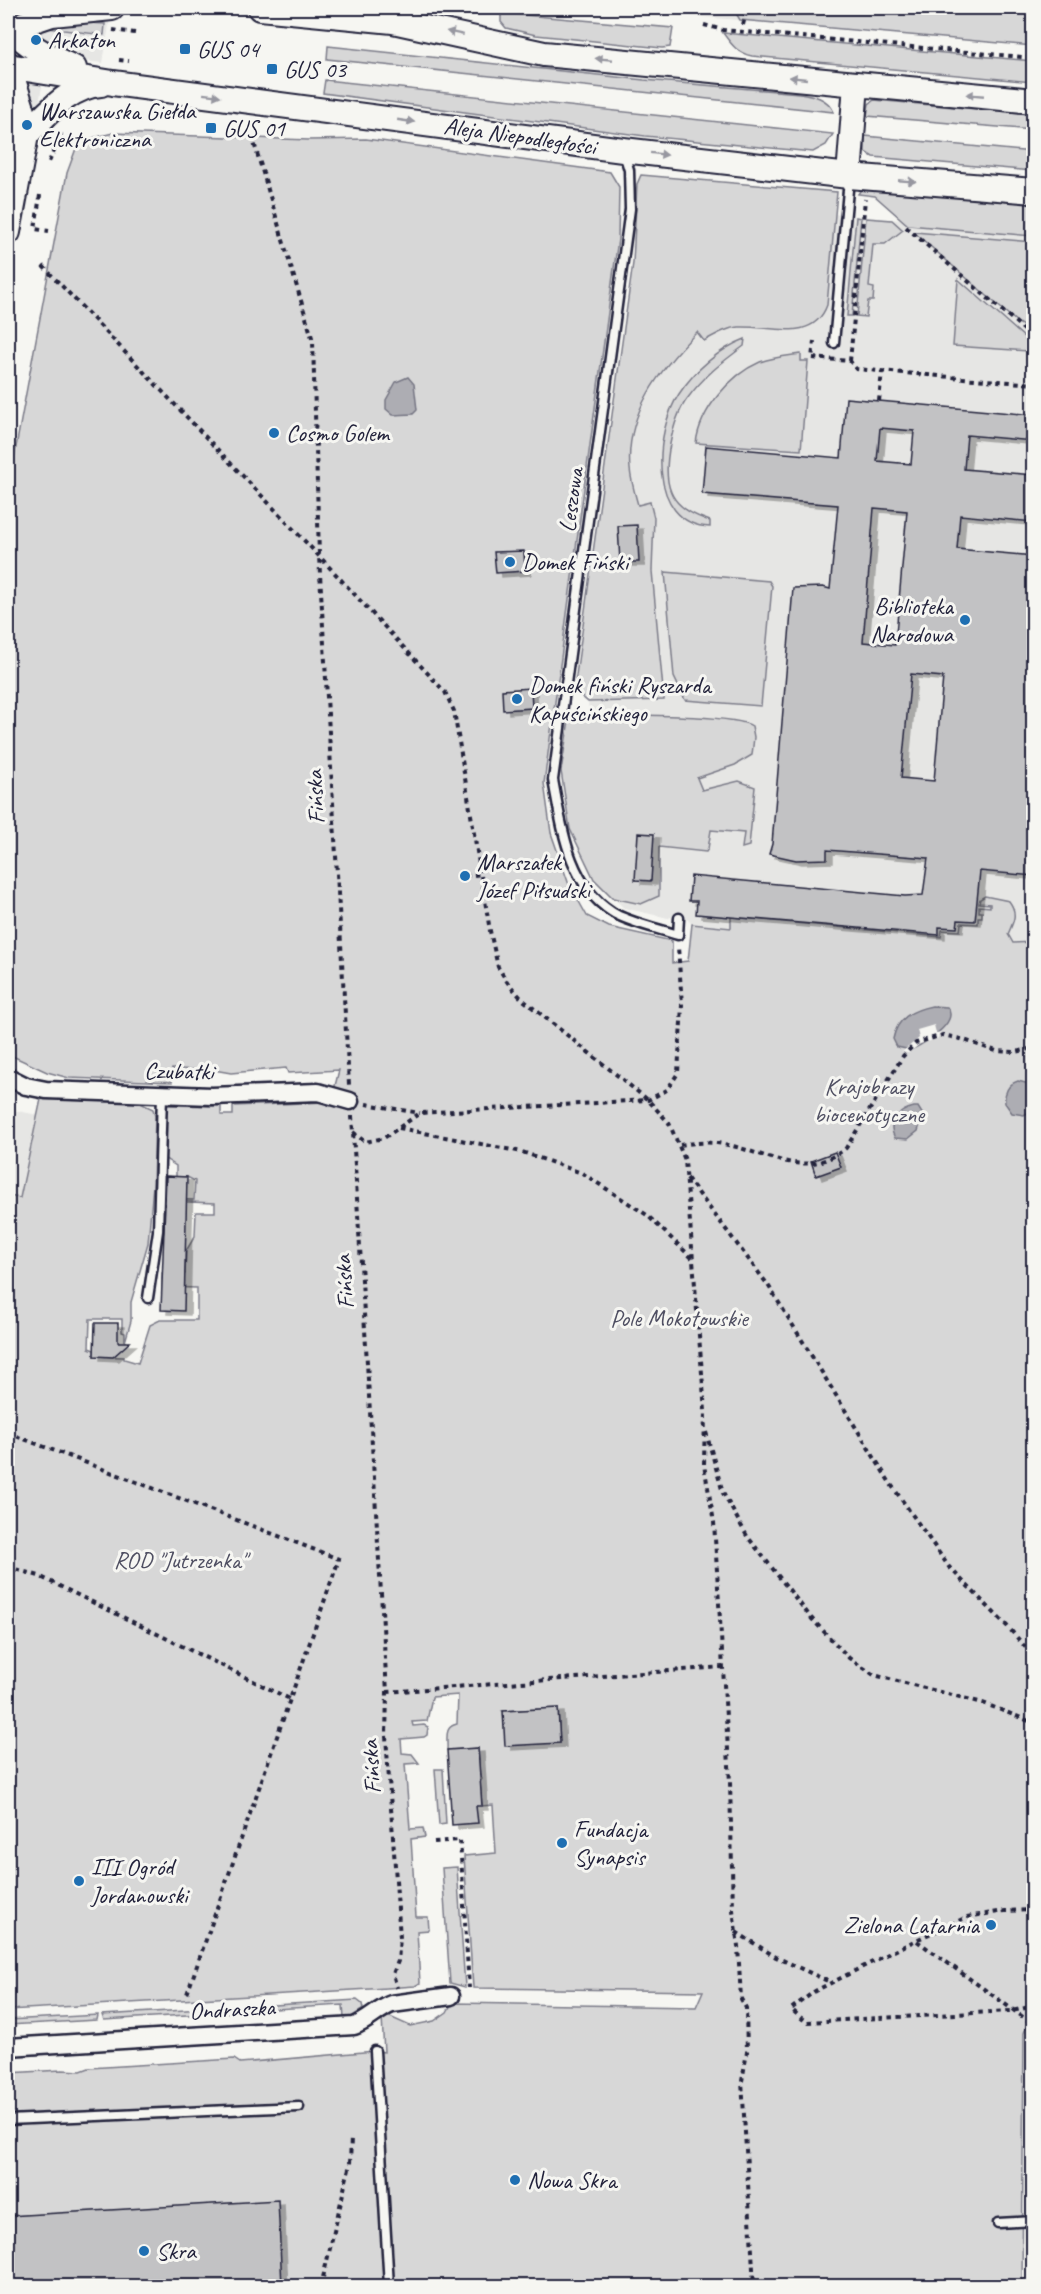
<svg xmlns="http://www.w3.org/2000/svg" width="1041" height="2294" font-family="Caveat,sans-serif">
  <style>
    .built { fill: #e6e6e4 }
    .green { fill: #d7d7d7; stroke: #7c7c89; stroke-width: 1.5; fill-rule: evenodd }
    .water { fill: #adadb3; stroke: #757583; stroke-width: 1.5 }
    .pier { fill: #f6f6f2 }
    .building { fill: #c2c2c4; stroke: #22223b; stroke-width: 1.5; fill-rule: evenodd; filter: url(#shadow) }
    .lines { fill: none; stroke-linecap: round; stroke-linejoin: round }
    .primary-tunnel { stroke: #cccccd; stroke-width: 27; stroke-dasharray: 27 14; stroke-linecap: butt }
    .lane-casing { stroke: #22223b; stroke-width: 13 }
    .street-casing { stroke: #22223b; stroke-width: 21 }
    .secondary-casing { stroke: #22223b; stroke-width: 28 }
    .path { stroke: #22223b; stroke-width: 4; stroke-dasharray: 4.5 4.5; stroke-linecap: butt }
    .lane { stroke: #f6f6f2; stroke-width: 8 }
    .street { stroke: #f6f6f2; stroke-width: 16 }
    .secondary { stroke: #f6f6f2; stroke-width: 24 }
    .oneway { fill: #9797a0 }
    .poi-dot { fill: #1f6fb2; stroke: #f6f6f2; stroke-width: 2 }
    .labels { text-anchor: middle; stroke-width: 6; stroke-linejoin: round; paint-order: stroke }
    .poi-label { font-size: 24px; fill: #22223b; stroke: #f6f6f2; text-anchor: start }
    .street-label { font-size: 24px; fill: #22223b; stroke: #f6f6f2 }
    .park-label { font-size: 24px; fill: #4f4f62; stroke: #f6f6f2 }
  </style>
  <defs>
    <filter id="shadow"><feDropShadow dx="6" dy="4" stdDeviation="0" flood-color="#0004"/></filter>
  </defs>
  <rect width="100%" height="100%" fill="#f6f6f2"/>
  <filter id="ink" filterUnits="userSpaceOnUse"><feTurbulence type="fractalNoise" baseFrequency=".0167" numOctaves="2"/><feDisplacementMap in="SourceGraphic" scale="12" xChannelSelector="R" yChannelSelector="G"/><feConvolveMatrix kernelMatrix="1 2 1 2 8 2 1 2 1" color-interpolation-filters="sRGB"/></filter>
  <g filter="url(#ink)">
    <path class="built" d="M39,8L110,10L109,25L103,63L47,57L24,191L8,188Z
      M587,8H733L740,20Z
      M644,198L902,220L908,225L1033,236V954L692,924L687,919L672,917L668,918L624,908L606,891L588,702L578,693Z
      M8,1109L38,1115L20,1199L8,1196Z"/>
    <path class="green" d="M733,8H1033V46L740,20Z
      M501,13L673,28L670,47L662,48L536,35L506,28L501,22Z
      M74,22L105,24L104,35L47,28L50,25Z
      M723,33L1033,61V82L752,56C737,53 731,44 723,33Z
      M328,46L644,80L799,93C813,95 828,98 834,112L327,59Z
      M325,80L833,134L826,145L813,152L645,136L323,93Z
      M874,100L1033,114V130L867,116L869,104Z
      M113,133L309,140L366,139L610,172L619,187L618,239L544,783L551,833L568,882L587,916L609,927L672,941V963L688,961L692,924L731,928V917L941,937L942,930L960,931L961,923L978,924V917H982V912H979V906L990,907V904L979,903L980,899L985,896L1009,901C1018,913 1014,921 1008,934L1013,943L1033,942L1034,2027H1026L1024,2033L1022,2286H8V2073L62,2070L81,2071L89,2068L234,2059L240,2063L375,2051L384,2052L382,2018L390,2017L410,2026L434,2021L447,2012L452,2003L696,2007L703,1991L473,1988L464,1856L496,1853L493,1805L482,1806L480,1782L482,1779L480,1778L478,1748L447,1750C448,1739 443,1727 457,1724L458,1695L432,1697L427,1721L412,1722L413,1726L424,1725L428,1727L427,1735L424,1737L401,1739L402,1753L412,1754L419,1763L405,1764L410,1829L423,1828L425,1837L411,1839L416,1917H428L429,1930L417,1931L420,1983L415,1986L387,1988L8,2010V1196L20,1198L41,1099L136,1101L153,1109L155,1116L153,1185L148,1243L131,1302V1321L125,1342V1333L122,1332V1319H90L89,1348L94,1350V1356L124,1357V1359L138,1363L150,1325L160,1320H197V1288L162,1287V1273L185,1274L186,1251L195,1236L196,1212H215V1203L164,1201V1199L194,1200L195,1181L187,1177H176V1166L164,1158L165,1105L221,1106V1115H233V1106L325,1102L330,1106L339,1070L288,1073L286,1068L231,1073L214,1070L172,1069V1082L69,1078L47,1072L8,1054V490L67,173L78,143L88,139ZM558,1708L560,1743L503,1711Z
      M865,136L1033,152V171L873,157L865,152Z
      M641,175L837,192L827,305C813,344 769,325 739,327C726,328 715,335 704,341L697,332C660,369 625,414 630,469C631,481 635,494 638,505L650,502L654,518L652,571L664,700L588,702L574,690L633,263L637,184Z
      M862,188L1033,204V236L908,225L875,196L858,194Z
      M856,217L861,218L852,316H847Z
      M866,218L892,220L903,230L885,244H873L869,287L874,288L873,301H868L866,317L857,316Z
      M914,232L1033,242V332L1018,323Z
      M958,279L1025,338L1028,351L953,346Z
      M745,339L744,346C722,362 703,377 687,399C673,418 661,469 671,492C677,508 695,516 710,521V527C647,524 654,431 679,394C694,371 719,349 745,339Z
      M801,354V361H808L801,450L696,443C700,410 730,375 760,362C774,357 787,356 801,354Z
      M665,572L769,581L772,586L761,706L685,700L674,677Z
      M588,714C617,715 735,714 752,726L754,737L752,755L735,765L697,778L702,790L739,781L755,787L749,846L742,848L744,833L711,830L708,849L706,852L659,847V896L641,904L613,898L594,879L570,829L561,771L569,720L576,716Z
      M435,1769H443L446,1824L439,1825Z
      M457,1867L465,1987L450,1983L442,1868Z
      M357,2000L362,2004L363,2009L351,2017L344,2018L343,2005L258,2010V2006Z
      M253,2006V2011L104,2020L102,2015Z
      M98,2015L97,2020L8,2025V2020Z"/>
    <path class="water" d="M408,377L414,384L417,410L413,414L393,415L386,409V400L396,382Z
      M932,1006L947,1007C961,1022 923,1044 911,1050L897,1047L893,1039C897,1018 912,1010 932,1006Z
      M1018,1081L1033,1085V1110L1024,1115L1012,1113L1005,1103C1004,1093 1008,1084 1018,1081Z
      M914,1107H918L923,1115L918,1131L908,1139L895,1138C886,1123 899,1110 914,1107Z"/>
    <path class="pier" d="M934,1025L936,1033L941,1032L937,1039L920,1044L909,1053L902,1052L919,1038L917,1030Z"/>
    <path class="building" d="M846,398L1034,415V441L967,435L964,469L1034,475V522L960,515L957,549L1034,556V876L980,871L975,921L958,920L957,928L939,927V935L696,914L697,901H689L691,876L905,896L923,895L928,858L827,850V859L796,860L769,854L772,844L793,588L823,587L830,589L838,505L702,494L706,446L841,458ZM880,428L914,431L911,464L877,461ZM874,508L907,511L895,645L863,642ZM911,674L943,677L934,781L901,778Z
      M637,525L639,562H620L618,526Z
      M524,551L525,571L496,573L494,552Z
      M531,688L532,708L503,710L502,690Z
      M638,833L654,834L651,881L635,880Z
      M835,1152L841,1167L816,1176L811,1161Z
      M166,1176L187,1177L184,1311L161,1310Z
      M95,1323H118V1342H130L113,1357L94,1356Z
      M558,1708L560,1743L505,1746L503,1711Z
      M478,1748L482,1806H476L478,1823L452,1825L447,1750Z
      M278,2200L282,2286H8V2216Z"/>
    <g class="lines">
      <path class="primary-tunnel" d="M8,62L18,8"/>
      <defs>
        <path id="lane" d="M624,153L629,170L630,209L553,780C562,827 568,884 612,912C627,922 660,929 678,935L679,918
          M834,343L849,179
          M148,1298L158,1231L162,1095
          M375,2051L389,2286
          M8,2120L299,2107
          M998,2223L1034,2221"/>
        <path id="street" d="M8,1077L26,1086L46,1090L212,1096L318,1092L350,1101
          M8,2047L354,2026C369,2021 378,2009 392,2004L451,1996"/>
        <path id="secondary" d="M260,8L393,21L544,54L1034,101
          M8,25C26,46 49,57 74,68
          M8,29L52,14L112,8
          M8,64L25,118L26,135L8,232
          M8,66L113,83L623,150L849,176L1034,191
          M26,135C47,114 69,86 101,84
          M849,176L856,84"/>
      </defs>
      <use href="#lane" class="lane-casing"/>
      <use href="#street" class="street-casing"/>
      <use href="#secondary" class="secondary-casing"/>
      <path class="path" d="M505,11V8
        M704,25L723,30L1034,58
        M743,25L747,8
        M113,30L135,33
        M119,60L129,61
        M252,136L313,341L319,556L349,1085
        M49,162L63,129
        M40,195L35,229L49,231
        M906,227L1029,334L1034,335
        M43,266L319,556L445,692L454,711L490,931L498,967L508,983L522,999L648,1100L669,1123L685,1160L705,1411L704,1465L714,1522L730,1782L733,1910L738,1946L741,1999L746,2008L747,2052L742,2081L754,2286
        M814,341L812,358L850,361L856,369L1034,384
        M850,361L865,199
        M879,401L882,371
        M465,876L482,874
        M366,1104L420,1113
        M352,1116L387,1692L386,1736L400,1938L398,1961L393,1974L397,1988
        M399,1128L522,1152L582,1173L647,1215L692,1258
        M353,1132L365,1142L384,1138L420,1113L648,1100L667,1090L678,1073L682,1005L678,947
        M680,1145C693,1143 705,1142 717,1143C763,1149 802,1183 846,1148L903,1056L916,1043L943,1035L961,1039L996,1051L1016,1052L1034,1048
        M687,1178L768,1285L890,1483L949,1567L1007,1626L1034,1657
        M706,1432L723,1493L747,1536L812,1619L849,1658L874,1675L983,1703L1034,1723
        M8,1433L339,1559L187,1994
        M8,1450L13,1435
        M8,1567L39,1576L292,1700
        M387,1692L723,1667
        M434,1842L460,1840L469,1988
        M1034,1910L1005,1911L967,1917L916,1940L815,1991L791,2009L806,2022L1012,2011L1034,2006
        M736,1932L776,1957L832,1983
        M917,1941L1034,2025
        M321,2286L350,2164L351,2137"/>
      <use href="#lane" class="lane"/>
      <use href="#street" class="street"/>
      <use href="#secondary" class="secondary"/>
    </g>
    <defs><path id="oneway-solid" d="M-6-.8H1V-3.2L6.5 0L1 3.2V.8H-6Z" transform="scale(1.5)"/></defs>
    <g class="oneway">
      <use href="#oneway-solid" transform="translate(455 33) rotate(-168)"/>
      <use href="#oneway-solid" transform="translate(604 59) rotate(-175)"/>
      <use href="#oneway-solid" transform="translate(798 78) rotate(-174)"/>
      <use href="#oneway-solid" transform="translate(212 95) rotate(7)"/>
      <use href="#oneway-solid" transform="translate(975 95) rotate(-175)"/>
      <use href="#oneway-solid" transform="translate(406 121) rotate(8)"/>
      <use href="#oneway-solid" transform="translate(659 154) rotate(7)"/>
      <use href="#oneway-solid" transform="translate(907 181) rotate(5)"/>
    </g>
  </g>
  <g class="poi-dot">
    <circle cx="36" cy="40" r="6"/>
    <rect x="179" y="43" width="12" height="12" rx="3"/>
    <rect x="266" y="63" width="12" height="12" rx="3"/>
    <circle cx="27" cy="125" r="6"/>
    <rect x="205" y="122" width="12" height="12" rx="3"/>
    <circle cx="274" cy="433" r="6"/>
    <circle cx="510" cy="562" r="6"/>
    <circle cx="965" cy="620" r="6"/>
    <circle cx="517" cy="699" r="6"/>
    <circle cx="465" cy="876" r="6"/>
    <circle cx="562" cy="1843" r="6"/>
    <circle cx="79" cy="1881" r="6"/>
    <circle cx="991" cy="1925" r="6"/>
    <circle cx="515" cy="2180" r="6"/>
    <circle cx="144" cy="2251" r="6"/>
  </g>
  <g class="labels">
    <g class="poi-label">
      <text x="48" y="48">Arkaton</text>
      <text x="197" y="57">GUS 04</text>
      <text x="284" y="77">GUS 03</text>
      <text x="39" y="119">Warszawska Giełda<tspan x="39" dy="28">Elektroniczna</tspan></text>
      <text x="223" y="136">GUS 01</text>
      <text x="286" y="441">Cosmo Golem</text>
      <text x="522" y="570">Domek Fiński</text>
      <text x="953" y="614" text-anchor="end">Biblioteka<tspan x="953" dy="28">Narodowa</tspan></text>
      <text x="529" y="693">Domek fiński Ryszarda<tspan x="529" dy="28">Kapuścińskiego</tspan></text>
      <text x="477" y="870">Marszałek<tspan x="477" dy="28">Józef Piłsudski</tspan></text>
      <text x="574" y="1837">Fundacja<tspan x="574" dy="28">Synapsis</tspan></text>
      <text x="91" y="1875">III Ogród<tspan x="91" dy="28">Jordanowski</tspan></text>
      <text x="979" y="1933" text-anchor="end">Zielona Latarnia</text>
      <text x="527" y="2188">Nowa Skra</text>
      <text x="156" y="2259">Skra</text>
    </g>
    <g class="street-label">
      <text transform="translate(520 136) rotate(8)" y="8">Aleja Niepodległości</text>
      <text transform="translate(571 500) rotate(-82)" y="8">Leszowa</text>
      <text transform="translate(315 797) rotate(-93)" y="8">Fińska</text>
      <text transform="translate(179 1071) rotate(1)" y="8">Czubatki</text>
      <text transform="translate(344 1282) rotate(-94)" y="8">Fińska</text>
      <text transform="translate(371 1767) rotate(-94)" y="8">Fińska</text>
      <text transform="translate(232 2009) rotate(-3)" y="8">Ondraszka</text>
    </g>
    <g class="park-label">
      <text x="869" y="1094">Krajobrazy<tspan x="869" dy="28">biocenotyczne</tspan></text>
      <text x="679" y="1326">Pole Mokotowskie</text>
      <text x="180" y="1568">ROD "Jutrzenka"</text>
    </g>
  </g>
  <rect width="1041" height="2294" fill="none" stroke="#f6f6f2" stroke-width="30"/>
  <rect x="15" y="15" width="1011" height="2264" fill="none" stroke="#22223b" stroke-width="2" filter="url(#ink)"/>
</svg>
